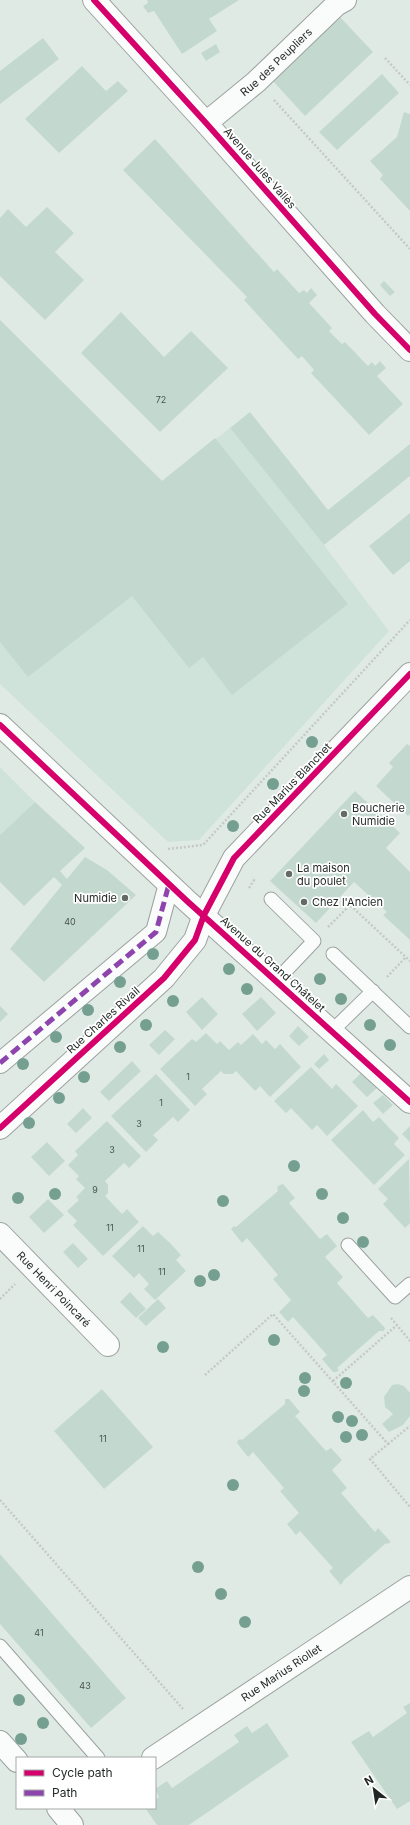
<svg xmlns="http://www.w3.org/2000/svg" width="410" height="1825" font-family="Inter,sans-serif">
  <style>
    .built { fill: #cfe3da }
    .building { fill: #c3d9d0 }
    .lines { fill: none; stroke-linecap: round; stroke-linejoin: round }
    .service-casing { stroke: #9ba29f; stroke-width: 15 }
    .pedestrian-casing { stroke: #9ba29f; stroke-width: 22 }
    .minor-casing { stroke: #9ba29f; stroke-width: 24 }
    .tertiary-casing { stroke: #9ba29f; stroke-width: 24 }
    .path { stroke: #c5c9c7; stroke-width: 2.5; stroke-dasharray: 2 2; stroke-linecap: butt }
    .service { stroke: #fafcfb; stroke-width: 13 }
    .pedestrian { stroke: #fafcfb; stroke-width: 20 }
    .minor { stroke: #fafcfb; stroke-width: 22 }
    .tertiary { stroke: #fafcfb; stroke-width: 22 }
    .quiet { stroke: #8e44ad; stroke-width: 5; stroke-dasharray: 10 5; stroke-linecap: butt }
    .cycleway-casing { stroke: #fff; stroke-width: 8 }
    .cycleway { stroke: #d6006c; stroke-width: 6 }
    .tree { fill: #75a091 }
    .poi-dot { fill: #636b67; stroke: #fff; stroke-width: 1.5 }
    .labels { text-anchor: middle; stroke-width: 3.5; stroke-linejoin: round; paint-order: stroke }
    .number-label { font-size: 9px; fill: #48534e }
    .street-label { font-size: 11px; fill: #1f2623; stroke: #fff }
    .poi-label { font-size: 11px; fill: #1f2623; stroke: #fff; text-anchor: start }
  </style>
  <rect width="100%" height="100%" fill="#e0eae5"/>
  <path class="built" d="M0,320L162,481L230,428L324,545L389,631L199,840L168,842L0,684Z
    M0,767L35,802L0,835Z"/>
  <path class="building" d="M147,0H239L209,19L217,31L182,54L154,11L148,13L143,6L148,3Z
    M340,17L373,52L305,116L272,80Z
    M43,38L59,59L0,104V71Z
    M216,44L220,52L206,61L201,53Z
    M82,66L106,91L118,81L128,91L59,153L25,119Z
    M382,74L399,93L337,150L319,132Z
    M404,112L410,114V211L380,179L383,175L370,161L397,137Z
    M155,139L274,272L277,269L299,293L304,290L307,293L311,288L317,295L309,303L332,328L329,331L342,344L345,342L368,366L372,362L375,366L380,361L386,368L377,376L403,404L369,435L311,373L314,370L302,356L298,359L244,300L247,297L123,170Z
    M47,207L74,233L55,252L84,280L45,320L0,276V218L8,209L26,227Z
    M384,281L395,292L390,296L380,285Z
    M121,312L164,357L191,331L228,368L160,432L81,353Z
    M0,320L162,481L215,438L348,604L232,695L203,657L189,668L132,596L28,677L0,642Z
    M250,412L328,510L410,444V476L324,545L230,428Z
    M410,513V561L393,575L369,546Z
    M407,744L410,746V814L408,816L376,786L393,767L389,763Z
    M355,791L400,833L386,848L410,872V940L383,915L387,912L354,882L316,923L270,881Z
    M35,802L85,848L60,871L67,879L85,857L107,870L136,895L44,982L10,949L62,885L54,877L24,906L0,882V835Z
    M202,997L218,1014L202,1030L186,1012Z
    M261,997L276,1013L257,1031L242,1014Z
    M0,1006L8,1014L0,1022Z
    M298,1026L309,1037L299,1046L289,1036Z
    M165,1030L175,1039L159,1055L149,1045Z
    M206,1033L217,1044L220,1041L229,1050L238,1042L241,1045L253,1034L262,1044L266,1040L275,1049L280,1044L301,1067L270,1097L260,1086L255,1091L236,1071L233,1074H224L221,1071L202,1089L207,1094L195,1106L160,1069L192,1039L196,1042Z
    M324,1054L329,1060L319,1069L314,1064Z
    M132,1061L141,1071L109,1101L100,1092Z
    M311,1067L332,1089L336,1084L358,1106L327,1136L317,1125L312,1130L291,1108L286,1113L274,1101Z
    M362,1072L377,1088L367,1097L352,1082Z
    M156,1074L190,1110L178,1122L173,1117L161,1128L153,1135L158,1140L146,1152L111,1116Z
    M383,1095L393,1105L383,1114L373,1103Z
    M83,1108L92,1118L76,1133L67,1124Z
    M363,1110L373,1122L379,1117L399,1138L394,1144L405,1155L374,1185L331,1140Z
    M107,1121L141,1156L129,1168L124,1163L105,1181L108,1185V1193L105,1196L122,1214L127,1209L139,1222L103,1256L73,1225L77,1221L67,1211L79,1200L76,1197L85,1188L76,1179L79,1176L68,1165L78,1155L75,1151Z
    M410,1126V1142L402,1134Z
    M47,1142L65,1161L49,1176L31,1157Z
    M409,1159L410,1223L405,1228L383,1204L388,1199L378,1189Z
    M283,1184L295,1198L289,1203L320,1239L327,1234L337,1246L325,1257L343,1277L337,1283L368,1318L373,1315L385,1328L384,1331H379L337,1368L339,1370L337,1372H333L322,1359L327,1355L293,1317L288,1322L279,1312L291,1300L273,1279L278,1275L247,1238L242,1243L231,1229L234,1226L236,1227L278,1191L277,1187L280,1185Z
    M48,1199L64,1215L44,1233L29,1217Z
    M143,1226L153,1236L158,1232L170,1243L181,1255L176,1260L186,1271L155,1300L144,1289L149,1284L139,1273L134,1278L112,1256Z
    M73,1243L88,1259L78,1268L63,1252Z
    M130,1292L146,1309L136,1318L120,1302Z
    M158,1299L166,1308L146,1326L138,1318Z
    M398,1384L404,1386L410,1393V1416L403,1425L389,1432L382,1424L393,1414L385,1407L384,1397L392,1385Z
    M102,1389L153,1447L104,1489L54,1431Z
    M285,1399H289L300,1412L295,1416L326,1451L331,1448L342,1460L332,1470L347,1488L341,1493L375,1532L378,1528L390,1541V1543L385,1544L344,1580L341,1585L329,1571L333,1568L300,1531L296,1535L287,1524L299,1513L280,1491L284,1488L253,1452L248,1457L237,1443L238,1440L241,1439L242,1440L285,1404Z
    M0,1554L126,1698L91,1728L0,1624Z
    M410,1703V1801L397,1809L351,1742L369,1731L373,1737L407,1713L403,1707Z
    M267,1723L289,1756L189,1825H157L145,1808H155V1800L159,1797L155,1789L167,1781L172,1788L175,1786L239,1742L234,1735L247,1726L252,1733Z"/>
  <g class="lines">
    <defs>
      <path id="service" d="M271,899L314,941L276,981
        M333,954L410,1027
        M332,1031L373,991
        M348,1245L395,1297L410,1284
        M0,1646L98,1758"/>
      <path id="pedestrian" d="M0,1063L156,932L169,884"/>
      <g id="minor">
        <path id="s1" d="M206,123L256,82L336,5L345,0"/>
        <path d="M0,725L187,901L410,1102"/>
        <path d="M0,1128L164,978L195,940L204,915L234,858L410,674"/>
        <path id="s2" d="M0,1234L108,1345"/>
        <path d="M0,1742L17,1761"/>
        <path id="s3" d="M153,1758L410,1587"/>
        <path d="M58,1808L72,1825"/>
      </g>
      <path id="tertiary" d="M94,0L206,123L375,314L410,350"/>
    </defs>
    <use href="#service" class="service-casing"/>
    <use href="#pedestrian" class="pedestrian-casing"/>
    <use href="#minor" class="minor-casing"/>
    <use href="#tertiary" class="tertiary-casing"/>
    <path class="path" d="M385,58L410,85
      M274,100L410,249
      M168,849L203,845L410,620
      M249,888L254,880L252,878
      M328,927L350,905L410,961
      M387,977L406,957
      M0,1299L15,1284
      M391,1318L410,1341
      M205,1375L273,1314L388,1444L370,1459L410,1507
      M333,1381L397,1325
      M388,1444L410,1426
      M0,1500L183,1709"/>
    <use href="#service" class="service"/>
    <use href="#pedestrian" class="pedestrian"/>
    <use href="#minor" class="minor"/>
    <use href="#tertiary" class="tertiary"/>
    <path class="quiet" d="M0,1063L156,932L169,884"/>
    <defs>
      <path id="cycleway" d="M94,0L206,123L375,314L410,350
        M0,725L187,901L410,1102
        M0,1128L164,978L195,940L204,915L234,858L410,674"/>
    </defs>
    <use href="#cycleway" class="cycleway-casing"/>
    <use href="#cycleway" class="cycleway"/>
  </g>
  <g class="tree">
    <circle cx="312" cy="742" r="6"/>
    <circle cx="273" cy="784" r="6"/>
    <circle cx="233" cy="826" r="6"/>
    <circle cx="153" cy="954" r="6"/>
    <circle cx="229" cy="969" r="6"/>
    <circle cx="320" cy="979" r="6"/>
    <circle cx="120" cy="982" r="6"/>
    <circle cx="247" cy="989" r="6"/>
    <circle cx="341" cy="999" r="6"/>
    <circle cx="173" cy="1001" r="6"/>
    <circle cx="88" cy="1010" r="6"/>
    <circle cx="146" cy="1025" r="6"/>
    <circle cx="370" cy="1025" r="6"/>
    <circle cx="56" cy="1037" r="6"/>
    <circle cx="390" cy="1045" r="6"/>
    <circle cx="120" cy="1047" r="6"/>
    <circle cx="23" cy="1064" r="6"/>
    <circle cx="84" cy="1077" r="6"/>
    <circle cx="59" cy="1098" r="6"/>
    <circle cx="29" cy="1123" r="6"/>
    <circle cx="294" cy="1166" r="6"/>
    <circle cx="55" cy="1194" r="6"/>
    <circle cx="322" cy="1194" r="6"/>
    <circle cx="18" cy="1198" r="6"/>
    <circle cx="223" cy="1201" r="6"/>
    <circle cx="343" cy="1218" r="6"/>
    <circle cx="363" cy="1242" r="6"/>
    <circle cx="214" cy="1275" r="6"/>
    <circle cx="200" cy="1281" r="6"/>
    <circle cx="274" cy="1340" r="6"/>
    <circle cx="163" cy="1347" r="6"/>
    <circle cx="305" cy="1378" r="6"/>
    <circle cx="346" cy="1383" r="6"/>
    <circle cx="304" cy="1391" r="6"/>
    <circle cx="338" cy="1417" r="6"/>
    <circle cx="352" cy="1421" r="6"/>
    <circle cx="362" cy="1435" r="6"/>
    <circle cx="346" cy="1437" r="6"/>
    <circle cx="233" cy="1485" r="6"/>
    <circle cx="198" cy="1567" r="6"/>
    <circle cx="221" cy="1594" r="6"/>
    <circle cx="245" cy="1622" r="6"/>
    <circle cx="19" cy="1700" r="6"/>
    <circle cx="43" cy="1723" r="6"/>
    <circle cx="21" cy="1739" r="6"/>
  </g>
  <g class="poi-dot">
    <circle cx="344" cy="814" r="4"/>
    <circle cx="289" cy="874" r="4"/>
    <circle cx="125" cy="898" r="4"/>
    <circle cx="304" cy="902" r="4"/>
  </g>
  <g class="labels">
    <g class="number-label">
      <text x="161" y="403">72</text>
      <text x="70" y="925">40</text>
      <text x="188" y="1080">1</text>
      <text x="161" y="1106">1</text>
      <text x="139" y="1127">3</text>
      <text x="112" y="1153">3</text>
      <text x="95" y="1193">9</text>
      <text x="110" y="1231">11</text>
      <text x="141" y="1252">11</text>
      <text x="162" y="1275">11</text>
      <text x="103" y="1442">11</text>
      <text x="39" y="1636">41</text>
      <text x="85" y="1689">43</text>
    </g>
    <g class="street-label">
      <text dy="4" stroke="none"><textPath href="#s1" startOffset="93">Rue des Peupliers</textPath></text>
      <text transform="translate(260 168) rotate(49)" y="4">Avenue Jules Vallès</text>
      <text transform="translate(292 783) rotate(-46)" y="4">Rue Marius Blanchet</text>
      <text transform="translate(273 964) rotate(42)" y="4">Avenue du Grand Châtelet</text>
      <text transform="translate(103 1020) rotate(-42)" y="4">Rue Charles Rivail</text>
      <text dy="4" stroke="none"><textPath href="#s2" startOffset="77">Rue Henri Poincaré</textPath></text>
      <text dy="4" stroke="none"><textPath href="#s3" startOffset="154">Rue Marius Riollet</textPath></text>
    </g>
    <g class="poi-label">
      <text x="352" y="812">Boucherie<tspan x="352" dy="13">Numidie</tspan></text>
      <text x="297" y="872">La maison<tspan x="297" dy="13">du poulet</tspan></text>
      <text x="117" y="902" text-anchor="end">Numidie</text>
      <text x="312" y="906">Chez l'Ancien</text>
    </g>
  </g>
  <rect x="16" y="1757" width="140" height="52" fill="#ffffff" stroke="#a5a8a7"/>
  <rect x="24" y="1770" width="20" height="6" fill="#d6006c" stroke="#a5a8a7"/>
  <text x="52" y="1777" font-size="12" fill="#1f2623">Cycle path</text>
  <rect x="24" y="1790" width="20" height="6" fill="#8e44ad" stroke="#a5a8a7"/>
  <text x="52" y="1797" font-size="12" fill="#1f2623">Path</text>
  <g transform="translate(374 1789) rotate(330)" stroke="#ffffff" stroke-width="3" paint-order="stroke">
  <path d="M0-3L7 15L0 10L-7 15Z" fill="#1f2623"/>
  <text y="-6" font-size="11" font-weight="bold" text-anchor="middle" fill="#1f2623">N</text>
  </g>
</svg>
